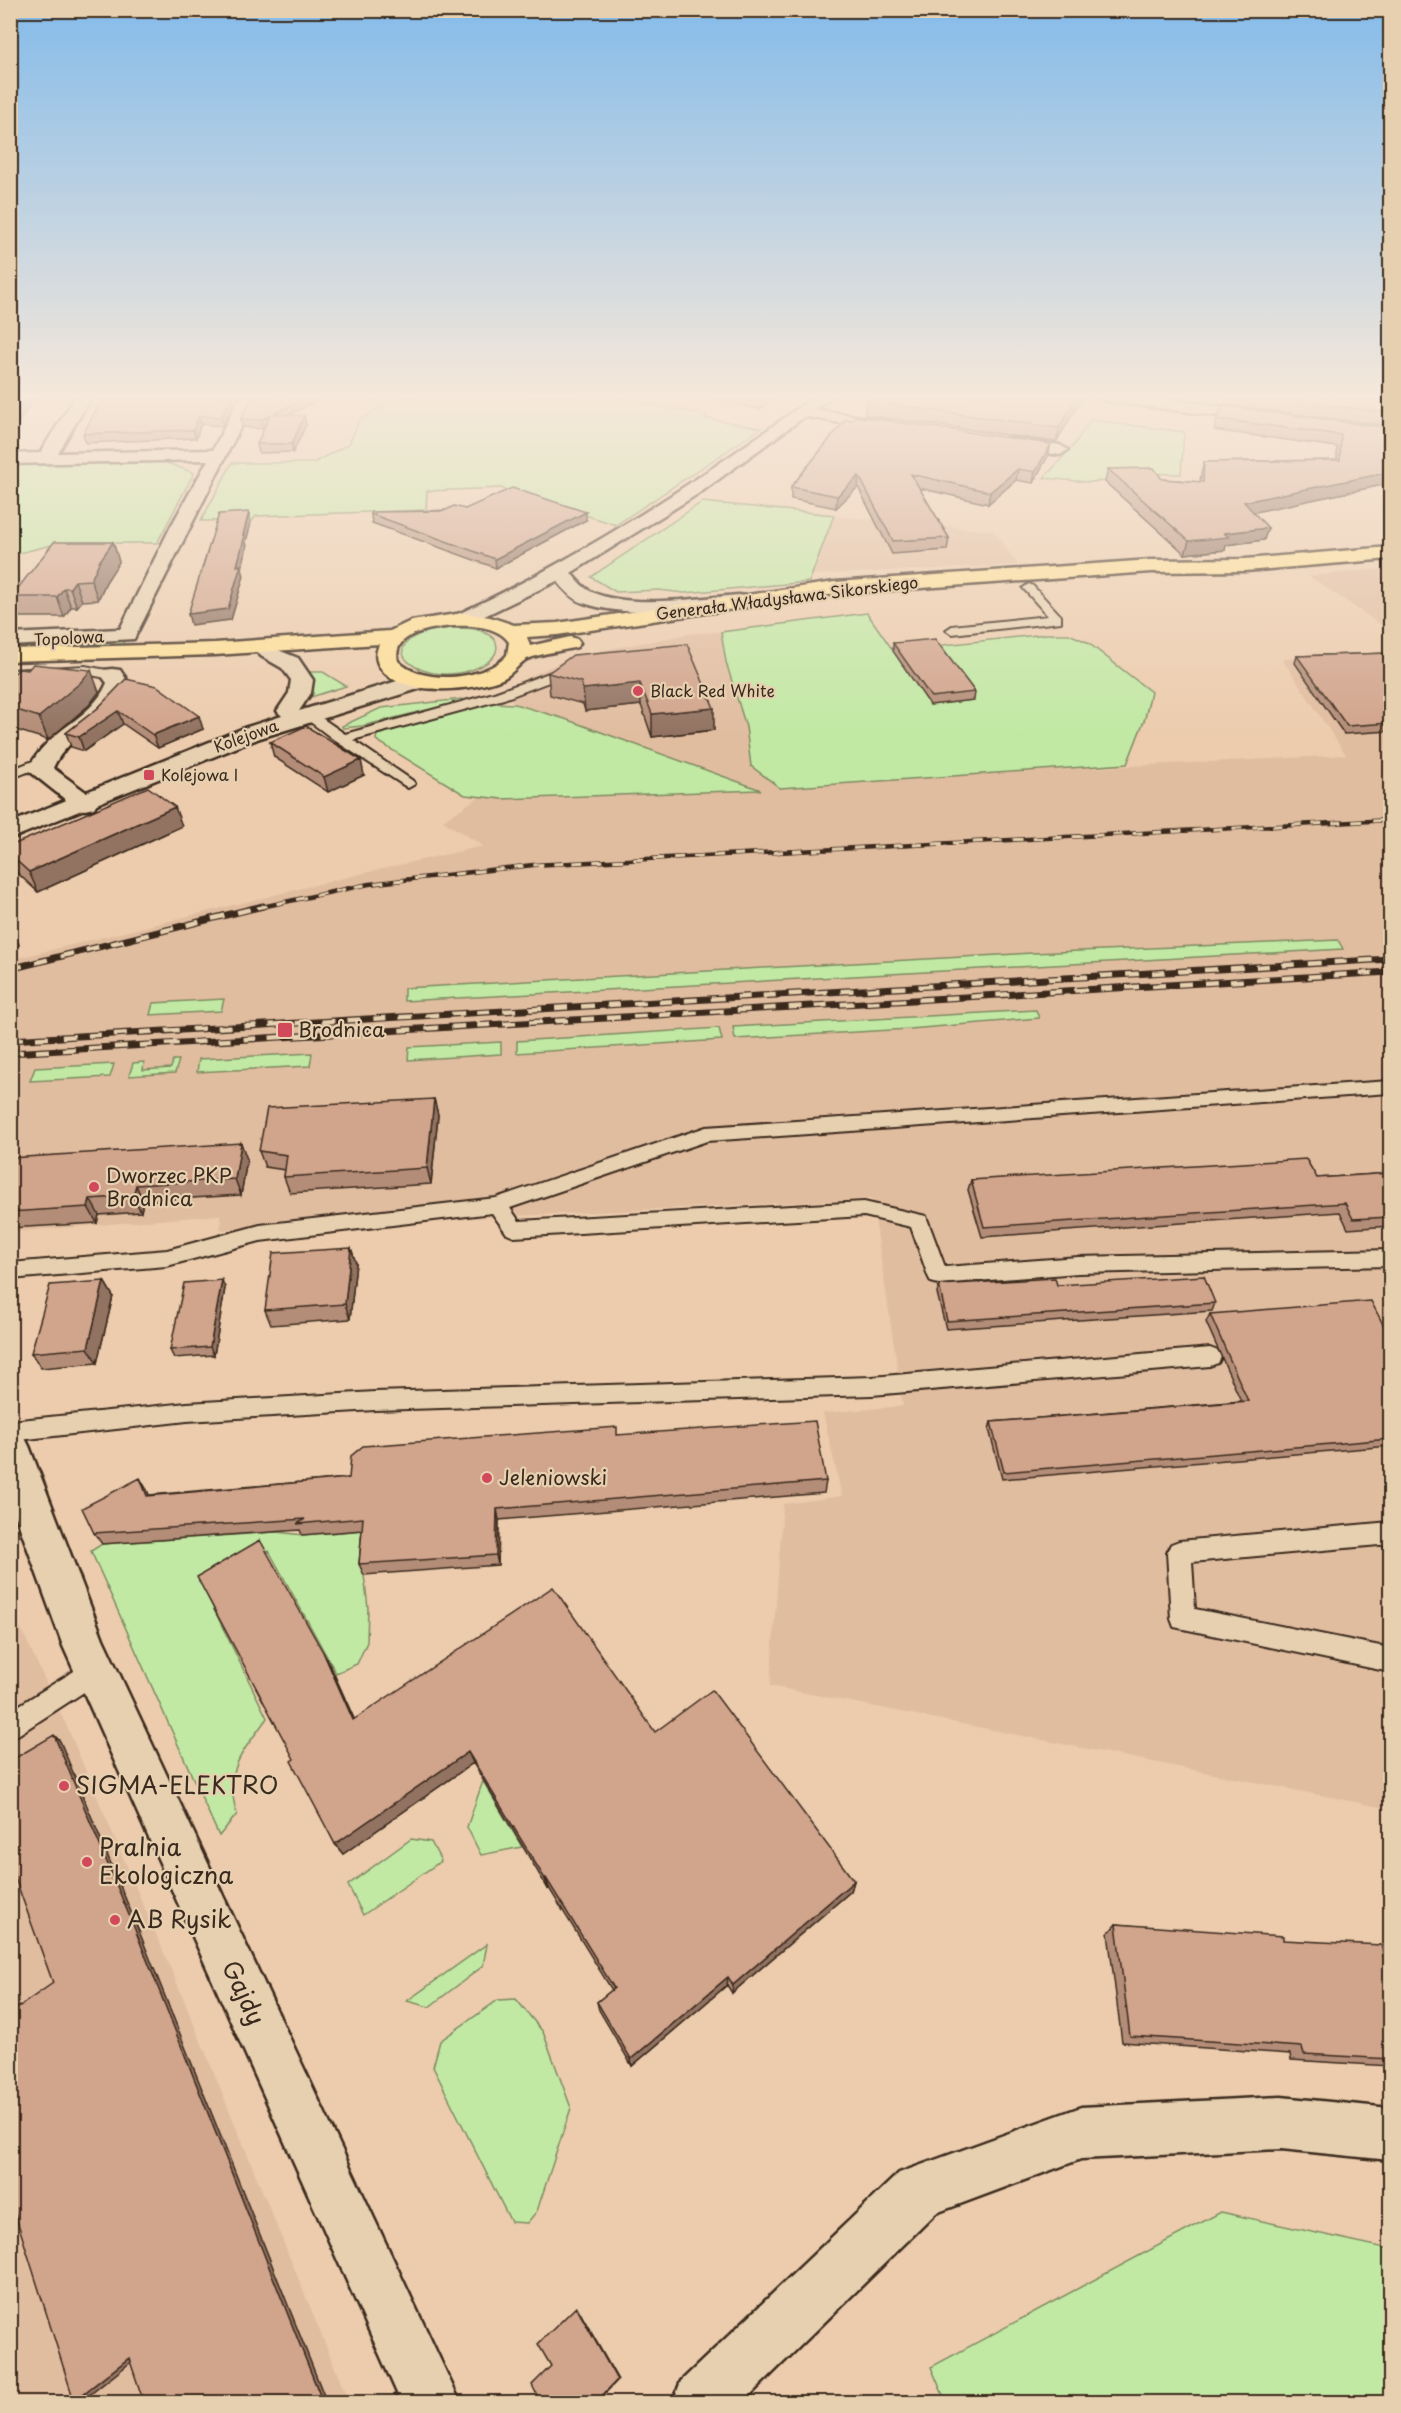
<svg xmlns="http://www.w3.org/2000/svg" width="1401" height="2413" font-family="'Playpen Sans',sans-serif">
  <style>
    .built { fill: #e1bda0 }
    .green { fill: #c1e9a4; stroke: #7e8a61; stroke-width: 1.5 }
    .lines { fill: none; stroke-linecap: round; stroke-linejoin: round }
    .lane-casing { stroke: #3b2a1e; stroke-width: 4 }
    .street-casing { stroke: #3b2a1e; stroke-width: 5 }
    .secondary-casing { stroke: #3b2a1e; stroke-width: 5 }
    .primary-casing { stroke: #3b2a1e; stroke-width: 5 }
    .lane { fill: #e7d0b0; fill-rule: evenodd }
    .street { fill: #e7d0b0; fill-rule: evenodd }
    .secondary { fill: #e7d0b0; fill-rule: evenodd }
    .primary { fill: #fdde96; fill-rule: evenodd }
    .rail-far1-casing { stroke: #3b2a1e; stroke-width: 4.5 }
    .rail-casing { stroke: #3b2a1e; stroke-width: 7 }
    .rail-far1 { stroke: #e7d0b0; stroke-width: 3; stroke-dasharray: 10; stroke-linecap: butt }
    .rail { stroke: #e7d0b0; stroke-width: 4.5; stroke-dasharray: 13; stroke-linecap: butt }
    .wall { fill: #b48d78; stroke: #3b2a1e; stroke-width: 1.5 }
    .shaded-wall { fill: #927362; stroke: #3b2a1e; stroke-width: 1.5 }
    .building { fill: #d1a48c; stroke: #3b2a1e; stroke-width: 1.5 }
    .poi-dot { fill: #d1495b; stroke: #e7d0b0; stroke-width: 2 }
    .labels { text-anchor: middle; stroke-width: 4.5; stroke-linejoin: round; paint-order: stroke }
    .far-street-label { font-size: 16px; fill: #3b2a1e; stroke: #e7d0b0 }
    .far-poi-label { font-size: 16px; fill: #3b2a1e; stroke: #e7d0b0; text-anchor: start }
    .poi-label { font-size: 20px; fill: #3b2a1e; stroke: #e7d0b0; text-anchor: start }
    .near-poi-label { font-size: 24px; fill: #3b2a1e; stroke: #e7d0b0; text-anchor: start }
    .near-street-label { font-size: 24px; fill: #3b2a1e; stroke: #e7d0b0 }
  </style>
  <rect width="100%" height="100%" fill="#ecccad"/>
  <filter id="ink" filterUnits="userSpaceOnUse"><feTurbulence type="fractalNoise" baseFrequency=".0167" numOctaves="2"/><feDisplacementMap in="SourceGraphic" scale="12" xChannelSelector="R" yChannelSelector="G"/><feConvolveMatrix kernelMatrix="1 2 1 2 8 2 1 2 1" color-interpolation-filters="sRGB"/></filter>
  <g filter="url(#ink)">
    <path class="built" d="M833,516L994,531L1018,565L812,575Z
      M1390,568V631L1309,576Z
      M721,632L726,662L746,727L751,766L775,784L1346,755L1282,659L1390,656V1809L770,1686L783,1504L842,1496L823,1413L903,1406L872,1199L221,1230L220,1215L11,1232L10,960L368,872L483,846L443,821L483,794L565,719L515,704L503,690L572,656L695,633Z
      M10,1605L68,1729L182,1995L349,2402H11Z"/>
    <path class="green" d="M379,396H620L617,398L707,415L704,418L761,428L616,525L501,488L427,491L426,510L256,516L253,520L201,521L232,463H313L349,444L360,419L385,406L369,401Z
      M1090,420L1184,432L1181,474L1126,473L1130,480L1088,482L1044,478L1074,445Z
      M162,461L194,473L157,543H60L11,555V465Z
      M702,502L834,515L809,582L684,593L659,590L616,592L591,577Z
      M867,613L931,705L973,700L934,646L1047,634H1069L1087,642L1151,692L1145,718L1127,764L780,788L751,766L746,727L726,662L721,632Z
      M446,628C458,628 472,627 483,632C502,639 501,655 483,665C426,695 356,641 446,628Z
      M123,640L124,646L11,649L10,644Z
      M308,672H323L346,686L311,697Z
      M462,699L463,701L362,726L343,728L342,726L381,708Z
      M492,703L515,704L565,719L761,790L502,799L465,795L376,740L377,734Z
      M1338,940L1343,949L404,1001V988L1033,953Z
      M224,999L221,1011L150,1015L153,1003Z
      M1036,1010L1039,1018L910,1029L735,1039L733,1027Z
      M719,1028L722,1040L517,1053V1041Z
      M501,1042V1054L408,1060L409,1047Z
      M312,1053L310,1066L197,1072L199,1059Z
      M173,1060H179L175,1073L129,1076L133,1063L144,1062L143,1070L171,1068Z
      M114,1064L110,1077L30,1081L35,1068Z
      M367,1530L364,1575L368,1608L367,1642L357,1664L336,1673L269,1551L203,1587L267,1718C243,1752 223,1769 237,1814L219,1836L91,1551L102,1544L276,1532L303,1535Z
      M483,1781L522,1847L481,1855L467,1827Z
      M411,1839L431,1842L441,1861L363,1915L348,1885Z
      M487,1944L483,1966L429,2007L407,2001Z
      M516,1999L543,2032L571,2108L537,2211L527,2223L511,2222L433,2067L440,2041L498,2000Z
      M1221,2212L1390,2249V2402H946L931,2367Z"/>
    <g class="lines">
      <defs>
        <path id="lane" d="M1029,584L1033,586L1061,616V622L952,634L946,630L952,626L1048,616L1023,588Z
          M85,666L117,672L118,675L112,679L85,674L10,678V670Z
          M560,669L566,673L565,676L504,699L353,740L413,781L415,784L408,788L337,742L301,715L303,712H313L345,734L494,693Z
          M43,757L50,761L48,764L10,779V770Z
          M1390,1081V1093L707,1141L510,1208L519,1221L864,1202L926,1216L945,1267L1078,1257L1390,1250V1266L1078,1273L938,1284L931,1282L928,1276L911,1227L864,1216L514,1237L507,1234L492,1213L260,1241L167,1266L10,1279V1263L167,1250L260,1225L496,1198L706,1127Z
          M1210,1348L1218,1351L1221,1357L1218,1363L1210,1366L872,1395L375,1410L187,1421L10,1441V1421L187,1403L375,1392L872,1377Z
          M1390,1522V1544L1192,1562L1195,1609L1390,1648V1672L1174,1627L1171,1619L1167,1552L1171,1544L1179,1541Z
          M95,1658L104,1661L108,1670L104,1679L10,1740V1711Z"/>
        <path id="street" d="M76,396H92L58,453L213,450L238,400L246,396H266L251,406L134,639L10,646V634L120,629L170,528L208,460L10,464V454L40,453Z
          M1098,396H1140L1264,412L1272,417L1264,422L1106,401Z
          M803,407L890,422L898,427L890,432L797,415L795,412L797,409Z
          M1007,438L1060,445L1068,450L1060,455L1001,447L999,443Z
          M112,669L120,670L129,683C111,727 69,731 53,768L94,798L97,803L94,808L85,810L76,808L28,770C48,727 90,722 107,683L101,675L104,670Z
          M10,1430L23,1434L29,1446L103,1639L460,2402H401L63,1646L10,1500Z
          M1281,2097L1390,2108V2160L1281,2149L1081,2159L936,2213L743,2402H673L681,2381L899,2173L1081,2107Z"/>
        <path id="secondary" d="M815,396H833L701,492L571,573C577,580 583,588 592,592C628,609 699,598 739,595L746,597L749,601L746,605C709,614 611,618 577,600C569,595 563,588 557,581L470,623H456L453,619L456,615C585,556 701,479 815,396Z
          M268,646L298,658L313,680L311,693L299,711L420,674L428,676L431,681L428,686L260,738L10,839V823L244,728L282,716L277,711L289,693L291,680L282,668L261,656L257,652L261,648Z"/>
        <path id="primary" d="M1390,547V559L1245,571L1151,572L835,594L557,635L527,637L530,646L570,637L577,639L580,643L577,647C562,651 542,653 527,659C519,663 513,674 502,679C473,691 404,697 382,670C375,661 375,655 379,644L215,655L10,661V649L215,643L390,631L411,621L463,613L490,617L514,625L557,623L835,582L1151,560L1245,559ZM454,626C471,625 498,626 509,642L507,655C486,680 422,686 398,661C391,632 434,628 454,626Z"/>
      </defs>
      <use href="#lane" class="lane-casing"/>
      <use href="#street" class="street-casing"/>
      <use href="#secondary" class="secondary-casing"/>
      <use href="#primary" class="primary-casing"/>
      <use href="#lane" class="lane"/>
      <use href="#street" class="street"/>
      <use href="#secondary" class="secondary"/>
      <use href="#primary" class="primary"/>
      <defs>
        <path id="rail-far1" d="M257,908L369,884L533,865L1390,820"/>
        <path id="rail" d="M10,969L263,906
          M10,1040L1390,959
          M10,1053L1390,972"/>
      </defs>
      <use href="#rail-far1" class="rail-far1-casing"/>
      <use href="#rail" class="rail-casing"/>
      <use href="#rail-far1" class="rail-far1"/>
      <use href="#rail" class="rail"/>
    </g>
    <path class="wall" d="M325,396L289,415L304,416L306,425L293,452L259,453L257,444L264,428L263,429L243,427L241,419Z
      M711,396H778L760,409L711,400Z
      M873,396H1083L1056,442L865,415L866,401Z
      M1228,396H1386L1390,399V427V426L1226,405Z
      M237,398L223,426L201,424L196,438L86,443L83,434Z
      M846,419L1048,456L1033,483L1016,480L988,504L919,488L949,538L947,550L892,554L858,487L836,508L791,499V487Z
      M1217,419L1390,428V491L1387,484L1254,512L1264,540L1226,545L1225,550L1185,554L1105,482L1108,469L1162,479L1200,482L1201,474L1204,462L1337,460V447L1214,430Z
      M465,509L586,520L496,568L372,523L371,514Z
      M113,542L119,562L106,582L98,600L82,601L77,607H71L64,617H19L11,597Z
      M893,643L975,692L974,700L930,705L893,651Z
      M687,644L714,730L652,737L641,705L585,711L583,704L550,695L548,673Z
      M1390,653V731L1344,734L1295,663L1297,656Z
      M10,677L99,692L89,705L48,740L10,728Z
      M126,679L203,729L158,748L123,724L84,751L71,747L66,733L98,708Z
      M270,742L364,775L328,792L274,757Z
      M182,826L38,892L13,869L10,864V846Z
      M434,1099L438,1115L431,1184L290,1193L284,1177L285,1170L265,1167L259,1151Z
      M10,1158L247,1159L241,1195L143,1201L141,1212L99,1215L97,1223L10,1228Z
      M1390,1173V1226L1348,1229L1340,1212L982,1237L968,1190L971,1180L1317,1178Z
      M351,1248L356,1263L350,1319L271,1325L265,1310Z
      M104,1281L113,1296L97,1363L41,1368L31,1353Z
      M939,1285L1215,1303L1212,1311L946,1329L937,1293Z
      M225,1288L214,1355L174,1358L170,1350Z
      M1210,1314L1390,1338V1446L1002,1479L989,1429L991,1422L1241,1401L1206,1322Z
      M618,1435L826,1481L824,1493L499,1520L498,1565L364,1575L359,1564L362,1530L302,1535L300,1530L102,1544L94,1533L147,1490L149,1495L349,1478Z
      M330,1665L354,1719L655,1732L854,1881L851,1891L732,1993L727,1985L632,2066L599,2010L597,2002L612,1990L549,1888L548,1889L473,1763L343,1854L335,1844L294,1759Z
      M1116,1924L1283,1940L1390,1984V2066L1291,2060L1290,2054L1122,2042L1108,1933Z"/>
    <path class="shaded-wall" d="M27,396H36L10,434V420Z
      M232,396H242L237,398L223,426L221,417Z
      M308,396H325L275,422L274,414Z
      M770,396H778L760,409V403Z
      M1077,396H1083L1056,442L1059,428Z
      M270,415L272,424L263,429L261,420Z
      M199,416L201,424L196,438L193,430Z
      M304,416L306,425L293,452L292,444Z
      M1051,444L1048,456L1033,483L1035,472Z
      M1018,469L1016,480L988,504L990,492Z
      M1390,472L1387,484L1241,515L1244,502Z
      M859,476L858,487L836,508L837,496Z
      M249,512L251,523L246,542L247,546L242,569L244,576L231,620L191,625L188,614L237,566L243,535Z
      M586,512V520L496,568L495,559Z
      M1268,528L1264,540L1226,545L1225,550L1185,554L1189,541L1224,533Z
      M113,542L119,562L106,582L98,600L91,580L99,562Z
      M75,581L82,601L77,607L70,588Z
      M64,588L71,607L64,617L57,597Z
      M91,670L99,692L89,705L48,740L39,717Z
      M640,683L641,705L585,711L583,689Z
      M714,708V730L652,737V714Z
      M118,711L123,724L84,751L79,737Z
      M199,716L203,729L158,748L153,735Z
      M361,760L364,775L328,792L324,777Z
      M175,807L182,826L38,892L29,872Z
      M10,916L19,945L10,948Z
      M434,1099L438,1115L431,1184L427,1168Z
      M241,1143L247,1159L241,1195L235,1179Z
      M136,1185L143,1201L141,1212L133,1196Z
      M90,1199L99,1215L97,1223L88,1207Z
      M351,1248L356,1263L350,1319L345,1304Z
      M222,1280L225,1288L214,1355L210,1347Z
      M104,1281L113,1296L97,1363L88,1348Z
      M140,1478L147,1490L154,1507L147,1496Z
      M497,1509L499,1520L498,1565L496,1555Z
      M323,1652L330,1665L360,1732L353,1720Z
      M54,1735L60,1741L139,1931L327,2403H323Z
      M468,1752L473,1763L343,1854L335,1844Z
      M546,1878L549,1888L548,1889L545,1879Z
      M854,1881L851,1891L732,1993L733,1985Z
      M728,1977L727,1985L632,2066L631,2059Z
      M576,2307H577L618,2380L596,2403H595Z
      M129,2358H136L82,2401H74Z"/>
    <path class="building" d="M10,396H27L10,420Z
      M104,396H232L221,417L199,416L193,430L83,434Z
      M256,396H308L274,414L304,416L292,444H257L270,415L261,420L241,419L251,399Z
      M721,396H770L760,403Z
      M873,396H1077L1059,428L866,401Z
      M1251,396H1386L1390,399V413Z
      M1223,406L1390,428V472L1244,502L1268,528L1224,533L1229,537L1189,541L1108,469L1154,468L1162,479L1203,482L1204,462L1340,460L1341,435L1217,419Z
      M855,416L1051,444L1035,472L1018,469L990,492L911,474L949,538L893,541L859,476L837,496L791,487L846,419L852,420Z
      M512,488L586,512L495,559L371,514V512L444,511L454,506L465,509Z
      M249,512L243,535H245L237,566L241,565L228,609L188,614L219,514Z
      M54,542H113L99,562L91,580L75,581L70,588H64L57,597H11Z
      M935,639L975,692L931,697L893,643Z
      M687,644L714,708L652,714L640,683L583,689L581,682L548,673L573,655Z
      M1390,653V723L1347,726L1297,656Z
      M33,664L91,670L80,683L39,717L10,708V677L19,669L28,670Z
      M126,679L157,686L199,716L153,735L118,711L79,737L66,733L98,708Z
      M306,726L361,760L324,777L270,742Z
      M148,787L175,807L29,872L10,855V846Z
      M434,1099L427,1168L284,1177L287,1155L259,1151L267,1108Z
      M241,1143L235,1179L136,1185L133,1196L90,1199L88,1207L10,1212V1158Z
      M1306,1159L1317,1178L1390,1173V1217L1353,1219L1345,1203L984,1227L971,1180Z
      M351,1248L345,1304L265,1310L273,1253Z
      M1204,1276L1215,1303L947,1321L939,1285L1055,1278L1057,1285Z
      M222,1280L210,1347L170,1350L184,1283Z
      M104,1281L88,1348L31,1353L50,1285Z
      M1371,1301L1390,1338V1439L1004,1472L991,1422L1248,1401L1210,1314Z
      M815,1421L826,1481L497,1509L496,1555L359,1564L363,1518L297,1524L305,1519L94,1533L82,1508L140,1478L147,1496L349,1478L351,1456L363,1446L617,1427V1435Z
      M260,1540L323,1652L353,1720L553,1587L655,1732L712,1690L854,1881L733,1985L728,1977L631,2059L597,2002L614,1988L546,1878L545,1879L468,1752L335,1844L291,1761L294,1759L197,1577Z
      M54,1735L134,1927L323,2403H144L129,2358L74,2401L10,2198V2013L53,1983L10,1864V1761Z
      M1116,1924L1283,1936V1940L1381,1945L1390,1984V2059L1304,2054L1302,2047L1130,2036Z
      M576,2307L617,2380L595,2403H541L532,2385L551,2366L538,2344Z"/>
  </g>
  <linearGradient id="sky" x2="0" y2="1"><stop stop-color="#84bbea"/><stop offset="0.54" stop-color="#f6e8da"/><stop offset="1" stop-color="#f6e8da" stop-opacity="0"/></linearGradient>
  <rect width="1401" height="734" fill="url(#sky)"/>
  <g class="poi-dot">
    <circle cx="638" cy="691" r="6"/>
    <rect x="143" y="769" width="12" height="12" rx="3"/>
    <rect x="277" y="1022" width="16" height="16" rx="3"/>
    <circle cx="94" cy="1187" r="6"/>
    <circle cx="487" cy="1478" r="6"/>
    <circle cx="64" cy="1786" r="6"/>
    <circle cx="87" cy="1862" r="6"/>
    <circle cx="115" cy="1920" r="6"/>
  </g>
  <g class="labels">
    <g class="far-street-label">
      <text transform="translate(787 598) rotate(-7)" y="6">Generała Władysława Sikorskiego</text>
      <text transform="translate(69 638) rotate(-3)" y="6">Topolowa</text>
      <text transform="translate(246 736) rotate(-20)" y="6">Kolejowa</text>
    </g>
    <g class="far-poi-label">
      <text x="650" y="697">Black Red White</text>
      <text x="161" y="781">Kolejowa I</text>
    </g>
    <g class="poi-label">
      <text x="298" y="1037">Brodnica</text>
      <text x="106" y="1183">Dworzec PKP<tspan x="106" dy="23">Brodnica</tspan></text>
      <text x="499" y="1485">Jeleniowski</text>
    </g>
    <g class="near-poi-label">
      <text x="76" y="1794">SIGMA-ELEKTRO</text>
      <text x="99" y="1856">Pralnia<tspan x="99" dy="28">Ekologiczna</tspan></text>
      <text x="127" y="1928">AB Rysik</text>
    </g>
    <g class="near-street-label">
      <text transform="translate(243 1993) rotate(65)" y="8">Gajdy</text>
    </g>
  </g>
  <rect width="1401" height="2413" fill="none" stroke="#e7d0b0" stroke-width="36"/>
  <rect x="18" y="18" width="1365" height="2377" fill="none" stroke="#3b2a1e" stroke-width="2" filter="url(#ink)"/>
</svg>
